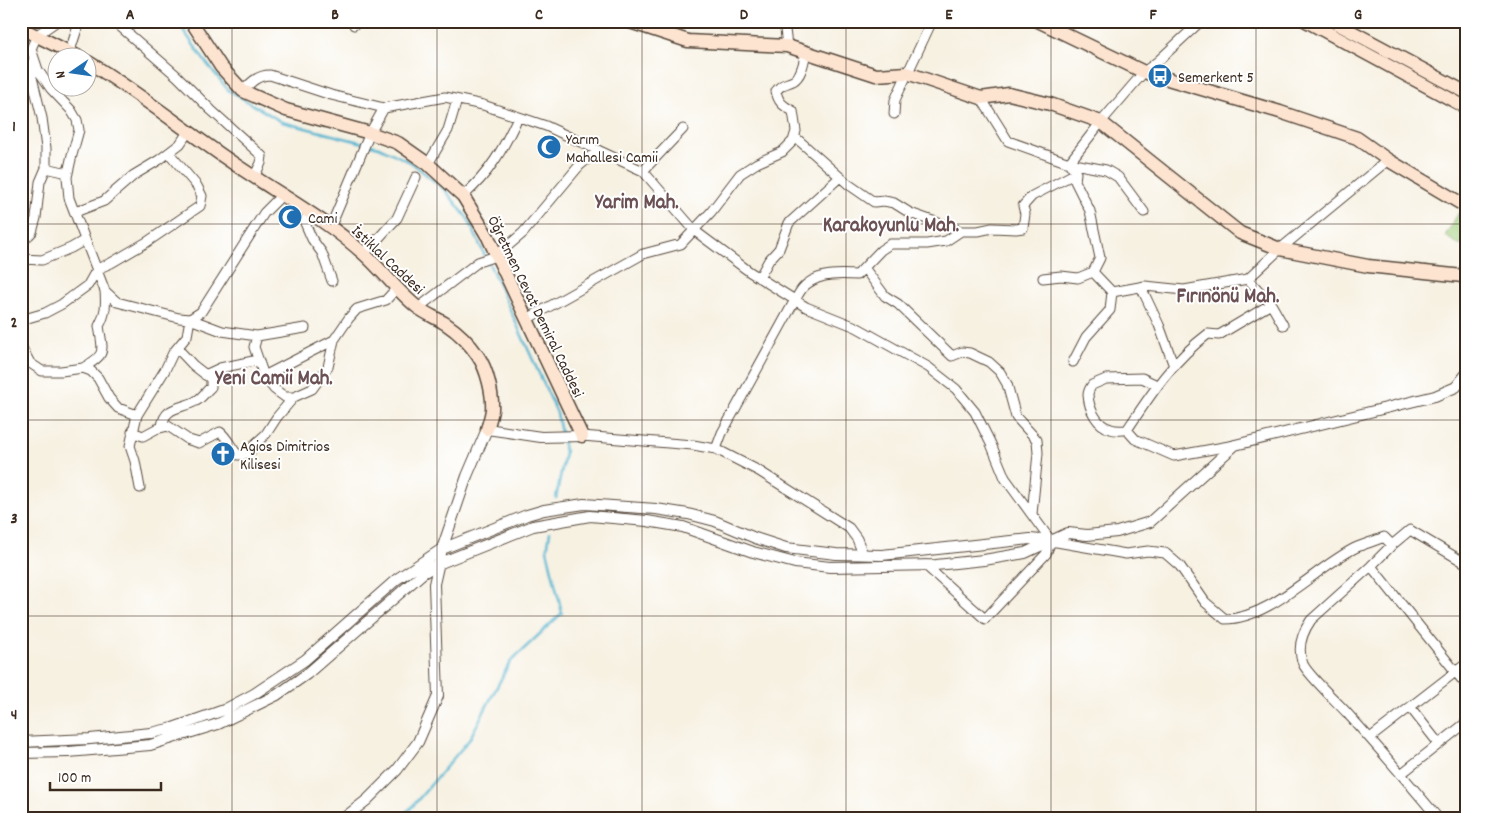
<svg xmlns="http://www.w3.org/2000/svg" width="1488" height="839" font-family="Dekko,sans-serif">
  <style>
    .green { fill: #a0cf7d; stroke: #6e7c4e }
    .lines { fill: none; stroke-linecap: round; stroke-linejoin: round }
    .stream { stroke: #52b5d1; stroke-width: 2.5 }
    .minor-casing { stroke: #57483b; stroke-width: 11 }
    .tertiary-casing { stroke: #57483b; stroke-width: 12 }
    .secondary-casing { stroke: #57483b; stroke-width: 15 }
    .minor { stroke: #fff; stroke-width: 9 }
    .tertiary { stroke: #fff; stroke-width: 10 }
    .secondary { stroke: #fde4d1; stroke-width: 12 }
    .grid { fill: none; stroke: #3b2a1e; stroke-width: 1; stroke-opacity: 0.55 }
    .labels { text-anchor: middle; stroke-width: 4; stroke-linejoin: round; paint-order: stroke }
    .poi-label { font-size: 16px; fill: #3b2a1e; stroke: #fff; text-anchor: start }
    .street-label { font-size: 16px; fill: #3b2a1e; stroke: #fff }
    .district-label { font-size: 21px; font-weight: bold; fill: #6b5054; stroke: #fff }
    .neatline { fill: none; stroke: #3b2a1e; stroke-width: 2 }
    .grid-label { font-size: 16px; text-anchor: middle; font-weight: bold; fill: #3b2a1e }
  </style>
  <rect width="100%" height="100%" fill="#fff"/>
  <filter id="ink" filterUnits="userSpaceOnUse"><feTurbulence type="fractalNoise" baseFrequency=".02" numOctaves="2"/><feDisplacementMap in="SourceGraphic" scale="10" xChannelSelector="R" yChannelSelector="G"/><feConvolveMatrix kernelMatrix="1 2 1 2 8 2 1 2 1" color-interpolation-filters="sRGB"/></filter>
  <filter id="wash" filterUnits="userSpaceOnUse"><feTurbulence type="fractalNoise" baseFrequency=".0096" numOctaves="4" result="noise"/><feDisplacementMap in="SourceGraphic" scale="20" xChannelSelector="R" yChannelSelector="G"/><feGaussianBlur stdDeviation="1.12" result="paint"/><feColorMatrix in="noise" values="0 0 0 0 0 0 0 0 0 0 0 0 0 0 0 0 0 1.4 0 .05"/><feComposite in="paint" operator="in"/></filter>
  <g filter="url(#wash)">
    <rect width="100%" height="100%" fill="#f7f1e2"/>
    <path class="green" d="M1461,209L1467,213V234L1460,245L1445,236Z"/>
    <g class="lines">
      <path class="stream" d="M177,21L204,60L228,90L282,122L379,147L412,163L446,191L468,219L485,256
        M488,261L557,413L561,433
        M556,498L565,453L563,440
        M399,818L411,808L469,740L510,662L562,613L547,550L550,532"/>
    </g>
  </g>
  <g filter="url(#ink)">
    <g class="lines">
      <defs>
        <path id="minor" d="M57,21L37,35L31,49L38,70L51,89L71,110L77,120L79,130L72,155L67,177L69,198L105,291L117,302L179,318L190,319L222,331L257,336L305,328
          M114,21L177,76L211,110L262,156L261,163L254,177
          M784,21L787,46
          M354,25L357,21
          M70,51L77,29V21
          M243,91C251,82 258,75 270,75L331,95L384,108L445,97L483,105L546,126L643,171L695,231L750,272L806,307L856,327L928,367L956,389L975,412L991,444L1005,478L1051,541L1126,554L1148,551L1165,553L1180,566L1205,602L1225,619C1270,619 1315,568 1355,548C1364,544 1375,541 1384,537L1392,545
          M981,98L1008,141L1069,163L1106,170L1118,177L1144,212
          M894,114L895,100L932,21
          M795,137L848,184L874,202L884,201L894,203L910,213L961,231H978L992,228L1016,229L1023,228L1025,214L1023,206L1032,196L1076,173
          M428,164L448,130L457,100
          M46,168L68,173
          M643,171L683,129
          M463,196C489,174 504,148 518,117
          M75,212L104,201L134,175L159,160L180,144L188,132
          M308,212L305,223L312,239L322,253L332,281
          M330,228L370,133L384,108
          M21,243L32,232L36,218L40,182L46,168V148L42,118L30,69L34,58
          M364,254L397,218L416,177
          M21,259L42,260L71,248L85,240
          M865,269L885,296L898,304L952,356L962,352L970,353L989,362L1000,372L1007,384L1016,417L1037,440L1038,453L1032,514
          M1093,272L1112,292L1145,286L1184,290L1248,279L1280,249L1388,160
          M759,278L769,260L779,249L789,223L840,177
          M1043,278L1061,276L1078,278L1093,272L1100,258L1090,211L1075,181L1076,173L1069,163L1101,122L1144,72L1158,61L1201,21
          M1248,279L1271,304L1283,325
          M1141,287L1159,325L1174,366
          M418,308L478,262L496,256L523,233L579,166L598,150
          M527,319L643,254L681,244L711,212L740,174L757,163L782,152L793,141L796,131L793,111C783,106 778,102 776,91C783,83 784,85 793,81C802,76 804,61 806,52
          M21,320L45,313L62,304L88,285L97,269L111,263L147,242L200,206L202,196L197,186L169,153
          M257,336L254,347L264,376L274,389L285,397H294L312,389L328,367L334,340L349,318L357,309L386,300L396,289
          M21,346L30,363L42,371H61L83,368L91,371L98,378L109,398L118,408L137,415
          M1073,362L1086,337L1110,310L1112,292
          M83,368C107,354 103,352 99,326C106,314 106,304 105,291
          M205,375L220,368L258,360
          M264,376L334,340
          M162,427C164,406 181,409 196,401C202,398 206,391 211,387V379L193,365L177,348
          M1127,430C1122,430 1116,431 1111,429C1097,426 1089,409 1088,395C1088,392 1090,388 1092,385L1106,379L1142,378L1157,385
          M132,432L143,436L156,429L168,426L189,440L199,443L220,432C228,438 231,448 238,455H242L250,452L256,443L266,434L277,417L294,397
          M582,436L693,445L716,449L722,433L795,300C798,295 802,287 807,284C821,273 841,274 857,275L881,250L890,244H927L946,241L961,231
          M1235,445L1174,456L1135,439L1127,430C1151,394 1172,361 1208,334L1219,335L1271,304
          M716,449L759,471L849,528L857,539L863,554
          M140,488L135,461L130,446L137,415L165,370L173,353L187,336L190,319L201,312L264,213L282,195
          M925,565L985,619L1046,554L1051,541
          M1371,566L1467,686
          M1410,707L1439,744
          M1370,738L1467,663
          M1401,774L1467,722
          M1438,818C1408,782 1378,747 1347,713C1337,702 1308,675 1303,664C1297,649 1302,633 1311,620L1371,566L1392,545L1410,530L1467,564"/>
        <path id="tertiary" d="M1463,276L1467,287
          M1051,541L1068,533L1087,535L1117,532L1150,522L1235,445L1435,396L1456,387L1467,373
          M21,742L90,739L151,733L173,728L224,710L254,694L305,660L397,579L442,549L527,515L544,510L584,504L656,509L688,514L715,521L755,538L786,548L836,554L882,555L1030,539L1051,541L1025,553L984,560L936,565L830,567L795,563L753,552L683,527L647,521L590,516L533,526L438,564L423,573L307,674L277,695L218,724L150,745L68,752L21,753
          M344,818L367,800L397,770L418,742L438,696L434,584L442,549L467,476L487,429L541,437L582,436"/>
        <path id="secondary" d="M191,21L221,67L243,91L286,110L370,133L398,143L428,164L463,196L488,237L582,436
          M627,21L688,41L787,46L876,75L907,73L981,98L1009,94L1050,104L1101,122L1240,233L1280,249L1368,266L1463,276L1467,268
          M1038,21L1144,72L1280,112L1357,138L1388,160L1467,207
          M1306,21L1467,108
          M1332,21L1467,93
          M21,28L81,58
          M88,62C138,92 184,130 233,163C277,193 324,218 364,254C382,270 397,291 417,307C426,314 437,318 446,324C458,332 470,344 478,356C487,369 493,394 492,410C491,416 489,423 487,429"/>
      </defs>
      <use href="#minor" class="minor-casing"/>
      <use href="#tertiary" class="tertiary-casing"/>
      <use href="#secondary" class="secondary-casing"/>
      <use href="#minor" class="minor"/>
      <use href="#tertiary" class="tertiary"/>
      <use href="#secondary" class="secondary"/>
    </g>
  </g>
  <path class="grid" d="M232,21V818M437,21V818M642,21V818M846,21V818M1051,21V818M1256,21V818M21,224H1467M21,420H1467M21,616H1467"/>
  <defs>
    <symbol id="bus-disc" viewBox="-11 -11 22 22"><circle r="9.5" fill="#1f6fb2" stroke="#fff"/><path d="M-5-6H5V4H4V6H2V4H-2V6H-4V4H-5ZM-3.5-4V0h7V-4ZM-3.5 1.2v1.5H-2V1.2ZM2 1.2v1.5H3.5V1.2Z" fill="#fff"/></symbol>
    <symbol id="mosque-disc" viewBox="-11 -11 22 22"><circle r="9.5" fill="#1f6fb2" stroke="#fff"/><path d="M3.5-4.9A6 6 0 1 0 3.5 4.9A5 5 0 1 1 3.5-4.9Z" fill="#fff"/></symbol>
    <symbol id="church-disc" viewBox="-11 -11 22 22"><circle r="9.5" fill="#1f6fb2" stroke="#fff"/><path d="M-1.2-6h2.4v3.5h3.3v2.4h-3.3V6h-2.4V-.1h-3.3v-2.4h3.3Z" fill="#fff"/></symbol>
  </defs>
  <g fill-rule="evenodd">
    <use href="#bus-disc" x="1146" y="62" width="28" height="28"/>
    <use href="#mosque-disc" x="535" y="133" width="28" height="28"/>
    <use href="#mosque-disc" x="276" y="203" width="28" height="28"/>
    <use href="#church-disc" x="209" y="440" width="28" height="28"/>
  </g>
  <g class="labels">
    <g class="poi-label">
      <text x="1178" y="82">Semerkent 5</text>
      <text x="566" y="144">Yarım<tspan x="566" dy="18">Mahallesi Camii</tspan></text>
      <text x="308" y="223">Cami</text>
      <text x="240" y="451">Agios Dimitrios<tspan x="240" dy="18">Kilisesi</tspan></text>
    </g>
    <g class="street-label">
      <text transform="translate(389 259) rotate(43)" y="6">İstiklal Caddesi</text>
      <text transform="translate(537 306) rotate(64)" y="6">Öğretmen Cevat Demiral Caddesi</text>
    </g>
    <g class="district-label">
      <text x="637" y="208">Yarim Mah.</text>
      <text x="891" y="231">Karakoyunlu Mah.</text>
      <text x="1228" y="302">Fırınönü Mah.</text>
      <text x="274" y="384">Yeni Camii Mah.</text>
    </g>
  </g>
  <rect width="1488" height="839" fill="none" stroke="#fff" stroke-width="55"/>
  <g transform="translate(72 72) rotate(257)"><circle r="24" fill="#ffffff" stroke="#b1aaa5"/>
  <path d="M0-4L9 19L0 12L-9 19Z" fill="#1f6fb2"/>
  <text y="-8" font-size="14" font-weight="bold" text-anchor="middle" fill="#3b2a1e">N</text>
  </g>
  <path d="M50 782v8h111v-8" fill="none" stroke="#3b2a1e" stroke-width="2.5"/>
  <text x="58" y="782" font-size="15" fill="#3b2a1e" stroke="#ffffff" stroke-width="4" paint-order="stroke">100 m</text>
  <rect x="28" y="28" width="1432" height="784" class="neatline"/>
  <g class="grid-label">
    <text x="130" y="19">A</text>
    <text x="335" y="19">B</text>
    <text x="539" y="19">C</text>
    <text x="744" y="19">D</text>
    <text x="949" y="19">E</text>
    <text x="1153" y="19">F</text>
    <text x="1358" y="19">G</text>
    <text x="14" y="131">1</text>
    <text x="14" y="327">2</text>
    <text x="14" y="523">3</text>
    <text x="14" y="719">4</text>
  </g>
</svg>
